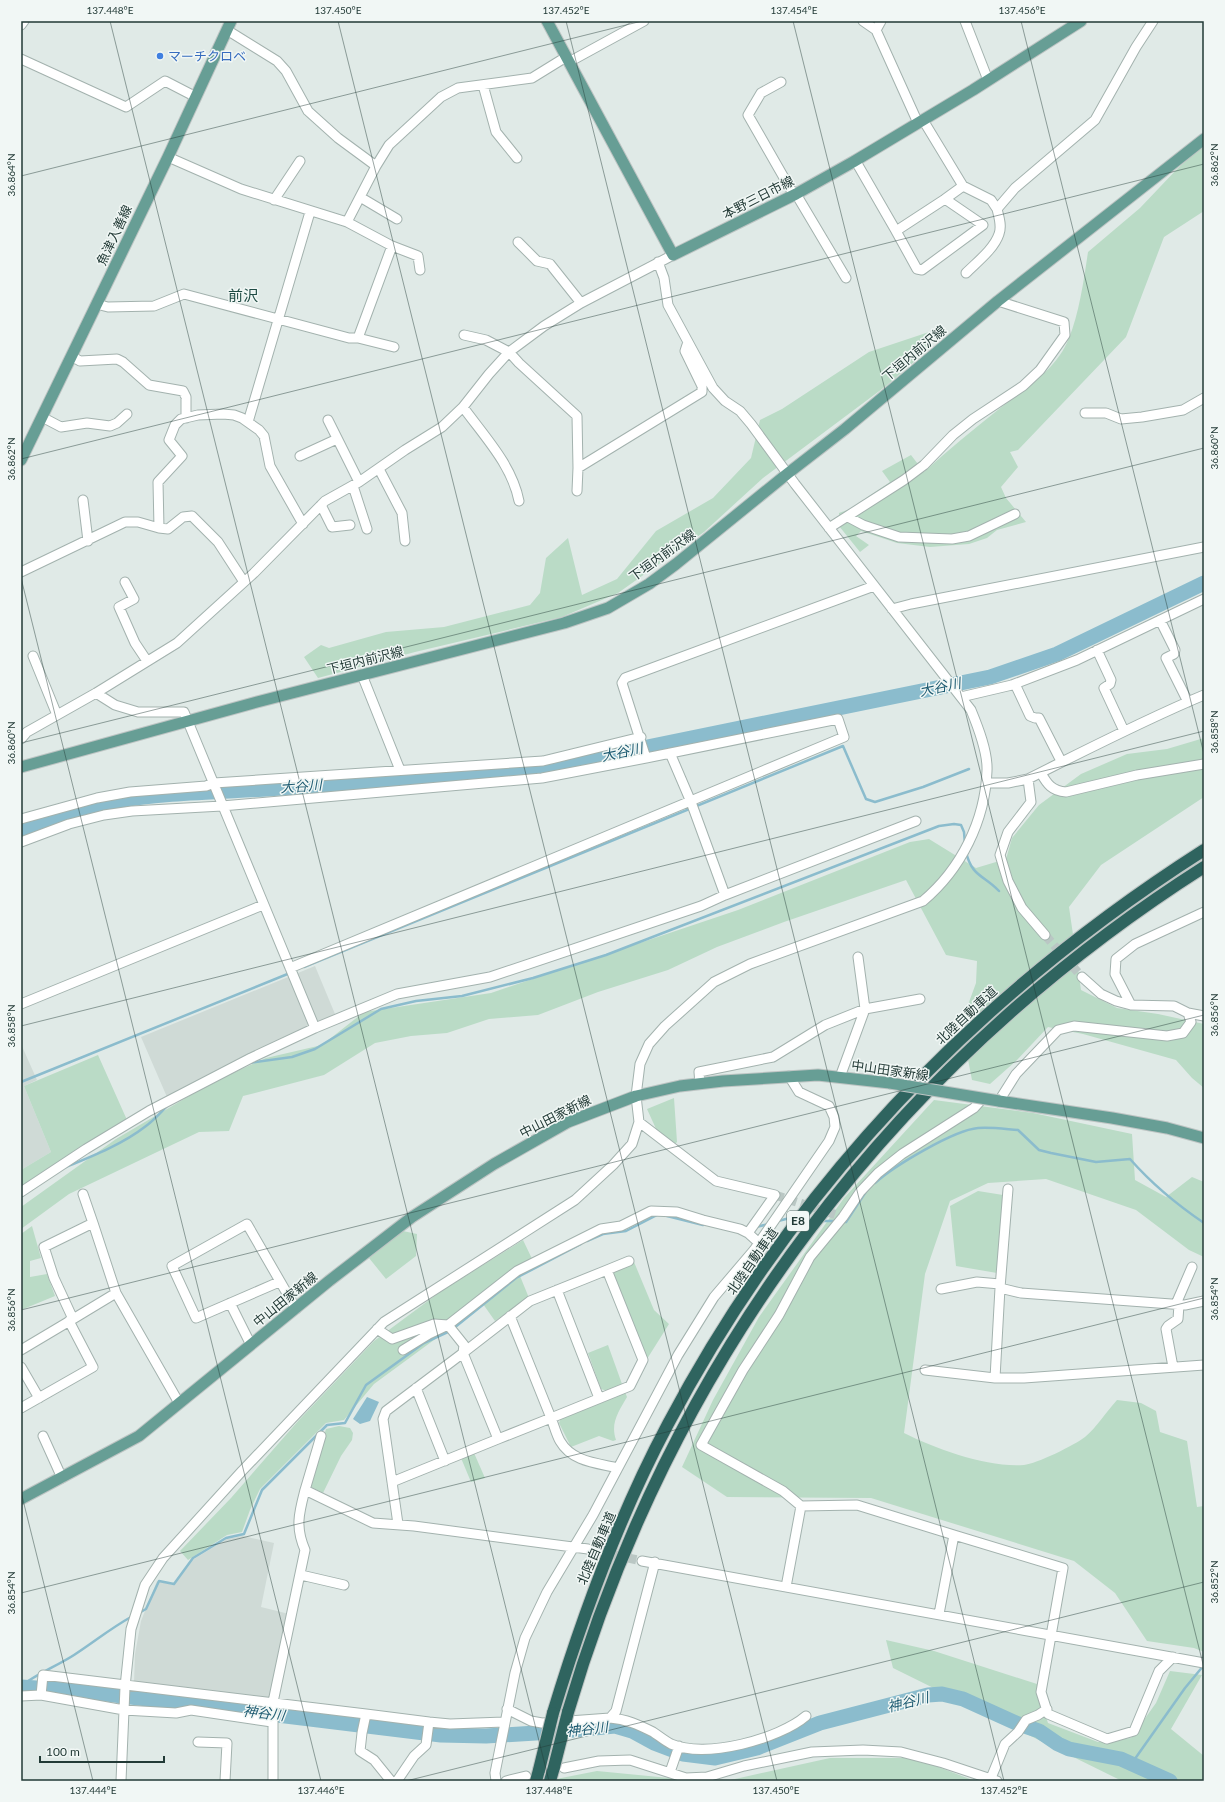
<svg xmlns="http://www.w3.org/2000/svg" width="1225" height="1802" font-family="Lato,'Noto Sans JP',sans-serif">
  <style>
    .built { fill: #cfdad6 }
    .green { fill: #badbc6 }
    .water { fill: #8bbccd }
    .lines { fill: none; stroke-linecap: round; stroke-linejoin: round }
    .stream { stroke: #8bbccd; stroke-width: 2.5 }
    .river { stroke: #8bbccd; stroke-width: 15 }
    .minor-tunnel { stroke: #bac7c4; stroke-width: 9; stroke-dasharray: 9 4.5; stroke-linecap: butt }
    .minor-casing { stroke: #a3b2ae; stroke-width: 11 }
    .major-casing { stroke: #bdc4c3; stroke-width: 13 }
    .highway-casing { stroke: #bdc4c3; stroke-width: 14 }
    .minor { stroke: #fff; stroke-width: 9 }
    .major { stroke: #679e95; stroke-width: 11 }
    .highway { stroke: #2f645f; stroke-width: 12 }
    .major-bridge-casing { stroke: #bdc4c3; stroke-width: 13; stroke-linecap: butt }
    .highway-bridge-casing { stroke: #bdc4c3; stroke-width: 14; stroke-linecap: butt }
    .major-bridge { stroke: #679e95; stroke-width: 11 }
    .highway-bridge { stroke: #2f645f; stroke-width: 12 }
    .ticks { fill: none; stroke: #223a36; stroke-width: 1; stroke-opacity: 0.45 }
    .shop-dot { fill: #3f7fe0; stroke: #f1f7f5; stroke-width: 1.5 }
    .labels { text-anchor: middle; stroke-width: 3; stroke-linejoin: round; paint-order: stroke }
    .shield { fill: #f1f7f5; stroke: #60736f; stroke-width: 1 }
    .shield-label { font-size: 12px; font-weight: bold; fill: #223a36 }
    .shop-label { font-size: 13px; fill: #366cbe; stroke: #f1f7f5; text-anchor: start }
    .street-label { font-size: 13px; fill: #223a36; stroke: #f1f7f5 }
    .water-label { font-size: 14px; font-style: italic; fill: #1f5c72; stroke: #f1f7f5 }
    .quarter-label { font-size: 15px; fill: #1f4b44; stroke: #f1f7f5 }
    .neatline { fill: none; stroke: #223a36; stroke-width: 1.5 }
    .ticks-label { font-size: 10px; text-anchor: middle; fill: #223a36 }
  </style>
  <rect width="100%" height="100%" fill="#e0eae7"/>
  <path class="built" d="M315,966L335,1014L167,1097L141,1037Z
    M21,1044L37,1080L24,1086L51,1152L21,1170Z
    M243,1536L274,1543L261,1607L289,1614L271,1699L134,1683L135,1654L141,1621L157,1581L174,1585L194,1559L227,1539Z"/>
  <path class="green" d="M1204,145V211L1164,237L1126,337L1018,450L1010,452L1018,467L1001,487L1006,498L1026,522L997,530L987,538L969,544L930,547L897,543L861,531L856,536L869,545L860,552L839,526V513L850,509L890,482L882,471L911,455L924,472C948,450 974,429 999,409C1025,388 1056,371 1069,338C1079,314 1084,279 1088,252L1140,208L1178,168Z
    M929,332V349L886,386L763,478L704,532L618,593L562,617L415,652L318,678L304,657L321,645L329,648L386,632L444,627L530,605L540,593L546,558L568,538L582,595L617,579L656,531L713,498L751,458L760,420L782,409L869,352Z
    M1204,738V797L1101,865L1069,907L1081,990L1117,1008L1158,1014L1204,1024V1088L1192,1078L1176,1060L1083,1034L1048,1027L1017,1060L990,1084L972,1080L961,1024L976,983L977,961L946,955L906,880L784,922L717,947L668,970L598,992L538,1015L489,1019L447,1033L411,1036L375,1043L324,1075L243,1096L229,1131L199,1132L69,1194L21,1229V1207L116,1139L213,1082L266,1058L322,1045L364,1012L491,993L738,910L910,842L929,839L976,868L1006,859L1012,838L1039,805L1081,774L1127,754L1167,749Z
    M98,1055L127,1120L21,1188V1170L51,1152L24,1086Z
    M674,1098L677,1142L673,1146L657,1131L647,1109Z
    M934,1100L1033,1113L1132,1134L1135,1180L1166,1197L1192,1177L1204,1182V1257L1189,1250L1136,1210L1046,1179L988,1183L950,1201L925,1274L904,1433C936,1449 988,1468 1024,1465C1036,1464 1075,1445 1085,1437C1097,1427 1106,1412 1117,1400L1141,1403L1156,1411L1160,1432L1187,1441L1197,1507L1204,1506V1652L1194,1648L1147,1641L1115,1593L1074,1561L871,1498L727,1497L682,1467L713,1400L759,1317L844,1198Z
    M978,1191L1003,1195L1004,1200L997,1273L956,1266L950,1206Z
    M32,1226L41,1258L30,1261V1277L47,1274L55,1296L21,1310V1234Z
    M403,1231L417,1234L416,1256L386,1279L369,1258Z
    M523,1240L535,1265L520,1276L529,1298L495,1321L483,1304L374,1384L344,1420L326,1423L260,1489L250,1510L242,1532L227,1535L188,1560L180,1551L231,1498L299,1420L374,1341L440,1292Z
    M634,1262L654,1310L669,1324L647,1359L613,1276L615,1270Z
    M608,1345L622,1384L607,1391L601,1389L588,1353Z
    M625,1392L627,1397C619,1411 610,1423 616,1440L613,1441L599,1436L571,1447L559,1423L561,1417Z
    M339,1426L350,1428L353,1433L352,1440L341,1456L323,1493L309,1486L326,1429Z
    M474,1453L485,1478L471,1482L461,1458Z
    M886,1640L934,1651L1037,1684V1690L1048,1723L1098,1742L1131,1738L1156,1703L1170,1671L1202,1675L1171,1729L1204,1756V1781H1122L893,1668Z
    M830,1758H915L975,1781H726Z
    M597,1771L700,1781H546Z"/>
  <path class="water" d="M367,1397L379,1402L370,1421L360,1424L353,1419Z"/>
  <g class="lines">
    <path class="stream" d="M966,852C972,877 984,875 999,891
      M304,967L843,746L866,799L875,802L923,787L969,769
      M249,1063L292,1057L315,1049L381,1009L416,1001L462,996L533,978L606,955L939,826L954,824L961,825L964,832L965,845
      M21,1082L290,973
      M66,1167C93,1156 123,1144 146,1126C154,1120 160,1113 167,1106
      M875,1183C894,1166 954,1130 978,1128C991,1127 1005,1129 1018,1130L1039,1150L1051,1153L1096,1162L1130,1159C1152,1184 1176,1204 1204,1223
      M667,1216L703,1225
      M778,1221L790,1218L796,1219
      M823,1221H836
      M843,1222H846L867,1190
      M756,1227L769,1224
      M587,1241L603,1234L626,1231L659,1214
      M454,1328L516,1278L581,1244
      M139,1613L146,1609L159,1581L174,1584L193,1558L226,1538L244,1534L262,1490L327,1425L345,1423L366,1385L424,1343L450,1331
      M21,1686C38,1673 57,1666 74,1655C94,1642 111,1628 131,1617
      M1132,1763L1185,1688L1204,1665"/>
    <path class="river" d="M21,832C50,820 79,808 110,802C171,791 235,792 296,787C391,781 486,775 579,761L990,677L1057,654L1204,583
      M21,1687L82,1691L441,1735L486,1736L552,1732L615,1726L632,1731L654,1743L683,1754L715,1758L757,1748L820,1723L928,1695L942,1694L963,1699L1016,1723L1039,1731L1058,1744L1069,1749L1121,1759L1170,1781"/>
    <path class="minor-tunnel" d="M1045,935L1082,977
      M775,1195L843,1217
      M588,1549L642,1561"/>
    <defs>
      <path id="minor" d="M863,21L876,30L918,123
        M965,21L988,80
        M21,25L24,21
        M227,30L277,61L286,71L308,111L338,138L376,166
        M876,30L881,21
        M21,59L126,107L165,81L196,97
        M569,62L644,21
        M781,82L761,93L748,115L791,190L796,194L846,278
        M483,85L496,132L517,158
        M923,120L963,186
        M168,157L241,189L347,222L392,246L418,256L420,270
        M855,160L896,231
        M360,197L397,219
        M945,199L983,225L922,270L917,269L896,231Z
        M945,199L963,186L991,200L997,209
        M274,200L300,161
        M347,222L376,166L389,145L441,97L458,88L532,78L566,57
        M518,242L537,261L550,264L581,303
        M966,273C977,262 994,249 999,234C1002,226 999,217 997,209L1015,188L1095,120L1136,47L1153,21
        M96,304L108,307L154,306L184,294L349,338H358L392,246
        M464,335L486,340L509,352L519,363L577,416L578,468L702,392V386L685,351L688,342
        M358,338L394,347
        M71,356L80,361L117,359L123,362L149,385L183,391L186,397V418
        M463,407C484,436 512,465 519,501
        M1085,413H1106L1121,419L1142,417L1183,410L1204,398
        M42,417L61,427L87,423L110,426L117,423L127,414
        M328,420L359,482
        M248,422L310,212
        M300,456L337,439
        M379,469L402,513L405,541
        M353,486L367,529
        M577,491L578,468
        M83,500L88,541
        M321,505L332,527L350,525
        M848,517L863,525L899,537L952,539L969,536L1015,514
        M159,528L168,529L183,517L192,516L218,542L244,582
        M829,528L904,480L924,465L953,435L973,419L1023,386L1040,370L1065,335L1064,322L998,301
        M21,572L125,522H138L159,528L158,482L182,456L169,440L175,425L181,419L198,415L223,414L234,415L242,418L259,430L264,436L270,466L303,524
        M125,582L134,599L119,607L135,643L147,661
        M892,609L911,604L1204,547
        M1160,620L1175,650L1174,654L1166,658L1188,702
        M1097,650L1111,680L1110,684L1104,688L1124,731
        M33,656L57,715
        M362,675L400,770
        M1015,684L1030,716L1035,718H1039L1061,761
        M96,693L115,705L138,712H184L315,1028
        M961,697L1012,685L1077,660L1204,599
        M21,739L27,732L96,693L177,643L254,573L325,501L359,482L405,450L442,427L463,407L489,374L509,352L544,326L581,303L673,255
        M670,753L691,802L725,895
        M1041,773C1047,784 1052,791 1066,792L1137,775L1204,764
        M986,783H1008L1028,779
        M21,819L97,798L130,792L206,786L214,783L543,761L641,737
        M21,842L69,824L104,815L132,811L222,806L542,778L646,758
        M1045,935L1022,908L1008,881L1000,855L1008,832L1031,802L1028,779C1086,750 1144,720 1204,695
        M290,968L844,737L838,719L646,758L622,683L625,678L874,586
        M21,1004L263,905
        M1131,1005L1115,974L1116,959L1135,944L1204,912
        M1188,1013L1204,1016
        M840,1077L865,1009L858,957
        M700,1084L699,1072L773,1057L825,1025L865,1009L920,999
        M999,1101L1016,1074L1058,1030L1074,1026L1167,1036L1183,1033L1191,1022L1188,1013L1174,1006L1131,1005L1116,1001L1101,994L1082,977
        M639,1122L716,1181L775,1195L748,1233L759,1243
        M1008,1189L1000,1288L995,1378H1024L1204,1365
        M21,1192L86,1149L149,1111L251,1058L315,1028L397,994L490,977L701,906L725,895L916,821
        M83,1194L93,1223
        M607,1270L629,1261
        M279,1282L196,1318L172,1266L247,1224L296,1309
        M1000,1288L1021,1293L1185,1305L1204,1301
        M941,1289L977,1282L1000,1284
        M557,1290L599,1398
        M230,1303L251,1345
        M1176,1304L1192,1267
        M73,1319L116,1293
        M377,1329L392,1339L434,1324L448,1325L464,1345L463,1353
        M21,1350L73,1319L54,1278L44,1247L93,1223L116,1293L179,1403
        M403,1350L429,1334L448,1325L517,1271L601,1229L621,1226L651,1211L677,1212L703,1220L740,1229L748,1233
        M463,1353L530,1301L607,1270L643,1360L630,1386L551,1418L510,1316
        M21,1367L39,1398
        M1173,1367L1166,1329L1168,1326L1178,1319L1179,1305
        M925,1370L995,1378
        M416,1388L445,1461
        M21,1408L93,1367L69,1321
        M43,1436L62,1478
        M392,1482L498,1439
        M305,1490L321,1436
        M801,1506L857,1505L954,1535L939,1614
        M398,1524L383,1419L386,1411L463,1353L498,1439L551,1418C554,1425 556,1434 560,1441C572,1462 597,1463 618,1468
        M954,1535L1063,1568L1041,1692L1048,1714L1107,1739L1134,1731L1159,1671L1173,1657
        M642,1561L1204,1663
        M301,1575L344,1585
        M786,1587L801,1506L783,1491L701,1445L743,1370L779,1315L810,1257L843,1217L860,1192L878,1173L902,1154L974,1108L983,1098
        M41,1695L124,1710L176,1713L191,1710L272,1722
        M21,1696L41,1695L43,1675L366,1714L362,1733L360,1751L374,1760L391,1781
        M507,1709L531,1721L542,1723L610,1718L616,1711L655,1562
        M366,1714L429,1722
        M610,1718C626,1719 639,1725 653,1732C659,1736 665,1741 671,1744C706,1759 779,1739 806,1716
        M198,1742L227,1743L225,1781
        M564,1768L599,1761L630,1760L686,1778L707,1777L744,1766L812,1752L863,1750L901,1752L943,1763L997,1781
        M670,1772L679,1746
        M991,1778L1005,1744L1018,1732L1026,1720L1038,1715L1047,1709
        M121,1781L125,1687L131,1629L145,1585L163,1558L242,1471L384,1322L575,1200L613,1165L632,1144L639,1122L636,1096L640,1064L649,1044L665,1026L714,982L750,964L923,901C961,869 985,821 987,771C988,752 978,727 971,710L795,484L751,424L740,411L725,401L713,388L668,305L664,278L658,262
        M273,1781V1702L305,1550C295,1527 299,1513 305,1490L373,1523L414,1526L588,1549
        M397,1781L414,1756L426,1745L429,1722L450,1724L504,1722
        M496,1781L495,1773L515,1673L525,1638L547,1592L593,1515L678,1355L714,1297L754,1250L829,1141L835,1127L834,1117L829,1106L799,1092L789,1076
        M506,1781L526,1776"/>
      <path id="major" d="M547,21L673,255L796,194L853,162L973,90L1081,21
        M21,460L168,157L231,21
        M21,767L257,702L564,623L608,608L649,584L676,564L787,474L845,429L998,301L1204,139
        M999,1101L1112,1118L1167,1128L1204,1138
        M21,1499L139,1436L329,1281L412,1217L494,1164L568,1122L636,1096L680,1086L723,1081L818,1075L890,1083"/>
      <path id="highway" d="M568,1712C672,1358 893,1065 1204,867
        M553,1713C583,1614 619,1516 668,1424C794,1186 977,995 1204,850
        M536,1781L539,1770
        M550,1781L554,1767"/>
    </defs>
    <use href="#minor" class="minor-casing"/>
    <use href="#major" class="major-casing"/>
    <use href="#highway" class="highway-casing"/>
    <use href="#minor" class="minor"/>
    <use href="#major" class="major"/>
    <use href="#highway" class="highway"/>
    <defs>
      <path id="major-bridge" d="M890,1083L999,1101"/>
      <path id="highway-bridge" d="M554,1767L568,1712
        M539,1770L553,1713"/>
    </defs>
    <use href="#major-bridge" class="major-bridge-casing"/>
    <use href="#highway-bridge" class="highway-bridge-casing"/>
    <use href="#major-bridge" class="major-bridge"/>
    <use href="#highway-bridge" class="highway-bridge"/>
  </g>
  <path class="ticks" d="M110,21L549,1781M338,21L777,1781M566,21L1004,1781M793,21L1204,1668M1021,21L1204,754M21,176L642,21M21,459L1204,164M21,578L321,1781M21,743L1204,448M21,1026L1204,731M21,1310L1204,1015M21,1492L93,1781M21,1593L1204,1298M406,1781L1204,1582"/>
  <circle class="shop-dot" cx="160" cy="56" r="4"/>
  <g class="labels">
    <rect class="shield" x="787" y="1211" width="22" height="20" rx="3"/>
    <g class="shield-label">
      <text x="798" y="1225">E8</text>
    </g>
    <g class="shop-label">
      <text x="168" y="61">マーチクロベ</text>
    </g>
    <g class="street-label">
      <text transform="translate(758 197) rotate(-27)" y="5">本野三日市線</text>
      <text transform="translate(114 235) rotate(-65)" y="5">魚津入善線</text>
      <text transform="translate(914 353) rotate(-40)" y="5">下垣内前沢線</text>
      <text transform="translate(662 555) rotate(-36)" y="5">下垣内前沢線</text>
      <text transform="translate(365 660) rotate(-14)" y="5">下垣内前沢線</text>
      <text transform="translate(966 1015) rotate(-43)" y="5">北陸自動車道</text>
      <text transform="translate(890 1070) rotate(8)" y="5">中山田家新線</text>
      <text transform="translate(555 1116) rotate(-27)" y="5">中山田家新線</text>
      <text transform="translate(752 1261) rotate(-55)" y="5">北陸自動車道</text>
      <text transform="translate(285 1299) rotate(-39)" y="5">中山田家新線</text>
      <text transform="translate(596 1548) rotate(-67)" y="5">北陸自動車道</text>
    </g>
    <g class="water-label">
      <text transform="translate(940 687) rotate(-12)" y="5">大谷川</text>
      <text transform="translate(622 752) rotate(-12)" y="5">大谷川</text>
      <text transform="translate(301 786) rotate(-4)" y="5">大谷川</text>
      <text transform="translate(908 1702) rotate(-14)" y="5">神谷川</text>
      <text transform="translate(264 1713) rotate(7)" y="5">神谷川</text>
      <text transform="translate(587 1729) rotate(-6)" y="5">神谷川</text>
    </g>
    <g class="quarter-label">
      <text x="243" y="301">前沢</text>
    </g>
  </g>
  <rect width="1225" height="1802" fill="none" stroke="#f1f7f5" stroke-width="44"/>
  <path d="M40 1756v6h124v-6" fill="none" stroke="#223a36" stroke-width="2"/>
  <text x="46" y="1756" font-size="12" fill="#223a36" stroke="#f1f7f5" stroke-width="3" paint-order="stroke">100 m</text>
  <rect x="22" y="22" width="1181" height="1758" class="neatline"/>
  <g class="ticks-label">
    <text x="110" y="14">137.448°E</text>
    <text x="338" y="14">137.450°E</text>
    <text x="566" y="14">137.452°E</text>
    <text x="794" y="14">137.454°E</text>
    <text x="1022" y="14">137.456°E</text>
    <text transform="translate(1214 165) rotate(-90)" y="4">36.862°N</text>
    <text transform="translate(11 175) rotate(-90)" y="4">36.864°N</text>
    <text transform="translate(1214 448) rotate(-90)" y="4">36.860°N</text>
    <text transform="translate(11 459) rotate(-90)" y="4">36.862°N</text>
    <text transform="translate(1214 732) rotate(-90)" y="4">36.858°N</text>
    <text transform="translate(11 743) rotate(-90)" y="4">36.860°N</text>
    <text transform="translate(1214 1015) rotate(-90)" y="4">36.856°N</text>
    <text transform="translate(11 1026) rotate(-90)" y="4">36.858°N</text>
    <text transform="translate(1214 1299) rotate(-90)" y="4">36.854°N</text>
    <text transform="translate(11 1310) rotate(-90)" y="4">36.856°N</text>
    <text transform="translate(1214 1582) rotate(-90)" y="4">36.852°N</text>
    <text transform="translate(11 1593) rotate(-90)" y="4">36.854°N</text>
    <text x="93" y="1794">137.444°E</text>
    <text x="321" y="1794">137.446°E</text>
    <text x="549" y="1794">137.448°E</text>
    <text x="776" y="1794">137.450°E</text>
    <text x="1004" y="1794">137.452°E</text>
  </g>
</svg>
